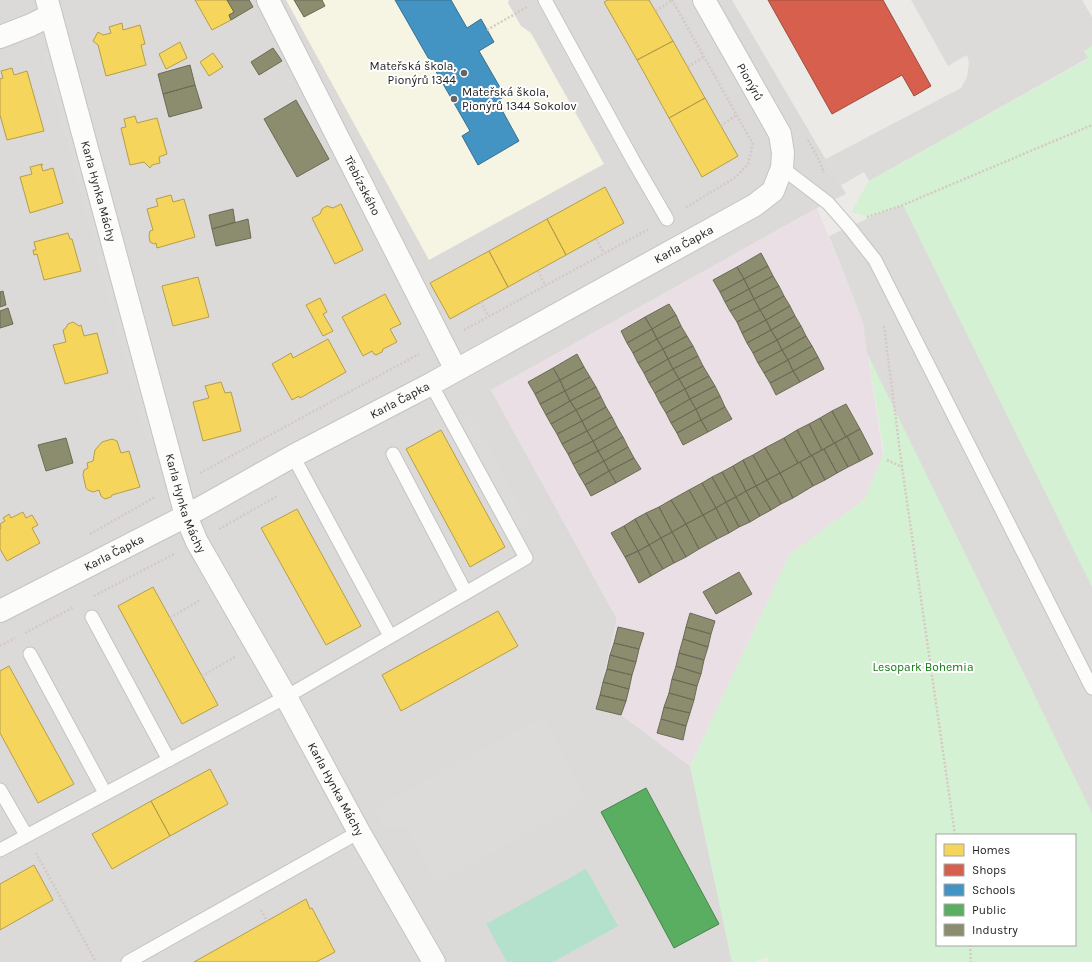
<svg xmlns="http://www.w3.org/2000/svg" width="1092" height="962" font-family="Karla,sans-serif">
  <style>
    .residential { fill: #dbdad8 }
    .industrial { fill: #e9dfe5 }
    .education { fill: #f6f4e2 }
    .park { fill: #d5f1d3; fill-rule: evenodd }
    .pitch { fill: #b3e1cb }
    .parking { fill: #dcdbda }
    .homes { fill: #f6d55c; stroke: #b59e49 }
    .shops { fill: #d6604d; stroke: #9f4c3f }
    .schools { fill: #4393c3; stroke: #387092 }
    .public { fill: #5aae61; stroke: #48834d }
    .industry { fill: #8c8c6e; stroke: #6b6b56 }
    .lines { fill: none; stroke-linecap: round; stroke-linejoin: round }
    .lane-casing { stroke: #c5c4c2; stroke-width: 15 }
    .street-casing { stroke: #c5c4c2; stroke-width: 24 }
    .path { stroke: #d6c8c6; stroke-width: 2.5; stroke-dasharray: 2 2; stroke-linecap: butt }
    .lane { stroke: #fcfcfb; stroke-width: 13 }
    .street { stroke: #fcfcfb; stroke-width: 22 }
    .poi-dot { fill: #666564; stroke: #fff; stroke-width: 1.5 }
    .labels { text-anchor: middle; stroke-width: 4; stroke-linejoin: round; paint-order: stroke }
    .poi-label { font-size: 12px; fill: #1e1e1e; stroke: #fff; text-anchor: end }
    .street-label { font-size: 12px; fill: #1e1e1e; stroke: #fff }
    .park-label { font-size: 12px; fill: #107813; stroke: #fff }
  </style>
  <rect width="100%" height="100%" fill="#eceae6"/>
  <path class="residential" d="M0,0H732L846,194L817,208L491,390L617,619L596,709L621,715L690,766L732,962H0Z"/>
  <path class="industrial" d="M817,208L863,322L883,455L865,499L790,554L690,766L621,715L596,709L617,619L491,390Z"/>
  <path class="education" d="M286,0H509L508,3L521,26L531,33L604,164L429,260Z"/>
  <path class="park" d="M1092,46V962H769L767,957L754,962H732L690,766L790,554L865,499L884,452L863,322L829,236L870,217L851,212L869,181L1088,59L1083,51ZM937,835H1075V945H937Z"/>
  <path class="pitch" d="M586,869L618,926L553,962H507L486,924Z"/>
  <path class="parking" d="M676,0H692L743,91L731,98Z
    M911,0H1082L1092,17V46L1084,51L1088,58L869,181L864,172L830,192L841,186L828,163L820,162L961,88L967,77L969,63L967,55L948,66Z
    M54,51L157,438L147,441L43,54Z
    M903,205L1092,587V813L867,353L863,322L829,236L871,217Z
    M471,415L530,523L517,530L458,423Z
    M544,716L582,792L583,803L437,883L406,827L387,829L380,821L375,808Z"/>
  <path class="homes" d="M195,0H227L234,12L229,15L231,20L212,30Z
    M608,0H649L673,41L637,60L604,2Z
    M122,23L123,30L140,25L145,44L141,45L146,65L106,76L98,45L93,41L98,32L103,35L111,33L109,27Z
    M673,41L705,98L669,118L637,60Z
    M180,42L187,58L166,69L159,54Z
    M213,53L223,67L209,76L200,62Z
    M12,68L14,75L27,71L44,131L7,140L0,115V79L3,78L1,71Z
    M705,98L738,156L702,177L669,118Z
    M135,116L137,123L157,118L167,154L159,157L160,163L152,165L150,168L144,162L130,165L121,128L126,127L124,119Z
    M42,164L43,165H41L43,171L53,168L63,203L30,213L20,177L32,174L30,167Z
    M605,187L624,223L566,255L547,219Z
    M171,195L173,202L184,199L195,237L157,248L156,243L154,244L150,242L149,235L150,231L153,230L147,209L158,206L156,199Z
    M341,204L363,250L335,264L312,218L320,214L322,209L327,206L333,208Z
    M547,219L566,255L508,287L489,251Z
    M68,233L70,239H72L81,271L44,280L37,254L34,255L33,250H36L34,242Z
    M489,251L508,287L450,319L430,283Z
    M198,277L209,317L173,326L162,286Z
    M385,294L401,324L390,329L397,342L383,349L382,352L376,355L374,354L372,351L363,356L342,317Z
    M320,298L327,312L323,314L333,331L323,336L306,305Z
    M73,322L79,326L81,325L84,336L97,333L108,373L65,384L53,345L66,342L63,330L65,329L68,324Z
    M328,339L346,372L300,398L299,396L292,400L272,364L291,353L293,358Z
    M221,382L225,393L231,392L241,431L203,441L193,402L209,398L205,386Z
    M441,430L505,547L470,567L406,449Z
    M112,439L117,441L121,453L129,451L140,487L112,495L111,497L105,499L101,496L99,490L93,492L88,490L86,488L83,475L84,470L88,468L87,463L93,461L95,450L102,442Z
    M297,509L361,626L326,645L261,528Z
    M23,512L26,518L32,515L38,525L32,528L40,543L7,561L0,549V529L1,528L0,524L5,521L3,518L9,514L11,518Z
    M153,587L218,705L182,724L118,606Z
    M498,611L518,646L401,711L382,675Z
    M9,666L74,784L38,803L0,733V671Z
    M210,769L228,804L170,836L151,801Z
    M151,801L170,836L112,869L92,834Z
    M34,865L53,900L0,930V884Z
    M306,899L310,909L312,908L335,952L316,962H194Z"/>
  <path class="shops" d="M768,0H883L931,86L914,96L902,75L832,114Z"/>
  <path class="schools" d="M395,0H451L467,28L481,19L494,42L479,51L505,96L497,101L519,141L478,165L462,136L470,131Z"/>
  <path class="public" d="M646,788L719,924L674,948L601,812Z"/>
  <path class="industry" d="M227,0H249L253,7L231,20L229,15L234,12Z
    M294,0H322L325,6L304,17Z
    M273,48L282,61L259,75L251,62Z
    M190,65L195,85L163,94L158,74Z
    M195,85L202,108L169,117L163,94Z
    M296,100L329,159L297,177L264,119Z
    M233,209L235,222L212,229L209,215Z
    M248,219L251,238L216,246L212,229Z
    M761,253L768,266L744,279L737,267Z
    M768,266L773,276L749,289L744,279Z
    M737,267L744,279L720,292L713,280Z
    M773,276L779,286L754,299L749,289Z
    M744,279L749,289L725,302L720,292Z
    M779,286L784,296L760,310L754,299Z
    M749,289L754,299L730,311L725,302Z
    M3,291L6,305L0,307V292Z
    M784,296L790,306L766,320L760,310Z
    M754,299L760,310L737,322L730,311Z
    M669,304L676,315L652,329L645,317Z
    M790,306L795,316L771,330L766,320Z
    M8,308L13,324L0,328V311Z
    M760,310L766,320L742,333L737,322Z
    M676,315L681,326L657,339L652,329Z
    M795,316L801,326L777,340L771,330Z
    M645,317L652,329L627,343L621,331Z
    M766,320L771,330L747,343L742,333Z
    M681,326L687,336L663,349L657,339Z
    M801,326L806,336L782,350L777,340Z
    M652,329L657,339L633,353L627,343Z
    M771,330L777,340L753,353L747,343Z
    M687,336L693,346L668,359L663,349Z
    M806,336L812,346L788,360L782,350Z
    M657,339L663,349L638,363L633,353Z
    M777,340L782,350L758,363L753,353Z
    M693,346L698,356L673,369L668,359Z
    M812,346L818,357L793,371L788,360Z
    M663,349L668,359L644,373L638,363Z
    M782,350L788,360L764,373L758,363Z
    M577,354L584,367L560,380L553,368Z
    M698,356L703,366L679,379L673,369Z
    M818,357L824,369L800,382L793,371Z
    M668,359L673,369L649,383L644,373Z
    M788,360L793,371L770,383L764,373Z
    M703,366L709,376L685,389L679,379Z
    M584,367L590,377L565,391L560,380Z
    M553,368L560,380L535,394L528,382Z
    M673,369L679,379L655,393L649,383Z
    M793,371L800,382L776,395L770,383Z
    M709,376L715,386L690,399L685,389Z
    M590,377L596,387L570,401L565,391Z
    M679,379L685,389L660,403L655,393Z
    M560,380L565,391L540,404L535,394Z
    M715,386L720,396L696,409L690,399Z
    M596,387L601,397L576,410L570,401Z
    M685,389L690,399L666,413L660,403Z
    M565,391L570,401L546,415L540,404Z
    M720,396L725,407L701,420L696,409Z
    M601,397L606,407L582,421L576,410Z
    M690,399L696,409L671,423L666,413Z
    M570,401L576,410L551,424L546,415Z
    M846,404L860,429L846,437L832,411Z
    M606,407L612,417L587,431L582,421Z
    M725,407L732,419L708,432L701,420Z
    M696,409L701,420L677,433L671,423Z
    M576,410L582,421L557,434L551,424Z
    M832,411L846,437L834,443L820,418Z
    M612,417L617,427L593,441L587,431Z
    M820,418L834,443L822,450L809,424Z
    M701,420L708,432L683,445L677,433Z
    M582,421L587,431L562,444L557,434Z
    M809,424L822,450L811,456L797,430Z
    M617,427L623,437L598,451L593,441Z
    M860,429L873,454L860,461L847,436Z
    M797,430L811,456L798,463L784,438Z
    M587,431L593,441L568,454L562,444Z
    M847,436L860,461L848,467L835,443Z
    M623,437L628,447L604,461L598,451Z
    M66,438L73,463L46,471L38,445Z
    M784,438L798,463L780,473L765,448Z
    M593,441L598,451L573,464L568,454Z
    M835,443L848,467L837,473L824,449Z
    M628,447L634,458L609,471L604,461Z
    M765,448L780,473L767,480L753,455Z
    M824,449L837,473L825,480L812,455Z
    M598,451L604,461L579,475L573,464Z
    M753,455L767,480L756,486L743,460Z
    M812,455L825,480L813,486L800,462Z
    M634,458L641,469L616,483L609,471Z
    M743,460L756,486L746,491L733,466Z
    M604,461L609,471L585,485L579,475Z
    M800,462L813,486L793,498L780,473Z
    M733,466L746,491L736,497L722,472Z
    M609,471L616,483L591,496L585,485Z
    M722,472L736,497L726,502L712,477Z
    M780,473L793,498L781,504L767,480Z
    M712,477L726,502L716,508L702,483Z
    M767,480L781,504L771,510L756,486Z
    M702,483L716,508L703,515L689,490Z
    M756,486L771,510L760,516L746,491Z
    M689,490L703,515L686,524L671,500Z
    M746,491L760,516L750,522L736,497Z
    M736,497L750,522L739,527L726,502Z
    M671,500L686,524L672,532L659,507Z
    M726,502L739,527L729,533L716,508Z
    M659,507L672,532L661,538L646,513Z
    M716,508L729,533L717,539L703,515Z
    M646,513L661,538L649,545L635,519Z
    M703,515L717,539L699,549L686,524Z
    M635,519L649,545L638,551L624,526Z
    M686,524L699,549L686,557L672,532Z
    M624,526L638,551L625,557L611,533Z
    M672,532L686,557L674,563L661,538Z
    M661,538L674,563L663,569L649,545Z
    M649,545L663,569L651,576L638,551Z
    M638,551L651,576L639,583L625,557Z
    M739,572L752,594L716,614L703,592Z
    M690,613L715,621L711,634L686,627Z
    M618,627L644,633L639,649L614,643Z
    M686,627L711,634L708,647L683,639Z
    M683,639L708,647L704,660L679,653Z
    M614,643L639,649L636,662L610,655Z
    M679,653L704,660L701,674L676,666Z
    M610,655L636,662L632,675L607,669Z
    M676,666L701,674L697,686L672,679Z
    M607,669L632,675L629,689L603,682Z
    M672,679L697,686L694,700L669,693Z
    M603,682L629,689L626,701L600,695Z
    M669,693L694,700L690,713L664,707Z
    M600,695L626,701L621,715L596,709Z
    M664,707L690,713L686,726L661,719Z
    M661,719L686,726L683,740L657,733Z"/>
  <g class="lines">
    <defs>
      <path id="lane" d="M545,0L634,162L667,219
        M782,168L828,203L849,227L875,260L1092,688
        M393,454L466,593
        M293,456L390,636
        M92,617L169,760
        M30,654L105,793
        M0,790L26,835
        M0,850L286,697L526,558L431,384
        M128,962L359,832"/>
      <g id="street">
        <path id="s1" d="M47,0L186,516L197,542L286,697L359,832L434,962"/>
        <path id="s2" d="M268,0L456,370"/>
        <path d="M0,37L31,25L51,15"/>
        <path id="s3" d="M0,611L186,516L293,456L431,384L755,205L773,191L782,168L783,153L780,134L704,0"/>
      </g>
    </defs>
    <use href="#lane" class="lane-casing"/>
    <use href="#street" class="street-casing"/>
    <path class="path" d="M672,0L753,144L748,164L736,177L685,208
      M656,11L672,0
      M487,30L527,7
      M688,67L703,57
      M721,126L736,115
      M808,140L820,162L824,173
      M867,217L903,205L1092,125
      M596,239L604,253
      M538,271L545,285
      M481,302L488,316
      M884,326L902,467L955,835
      M464,330L649,229
      M887,460L902,467
      M200,473L419,354
      M219,529L277,496
      M90,534L155,497
      M94,596L174,554
      M170,618L200,600
      M25,633L74,607
      M0,646L15,638
      M202,676L235,657
      M36,853L96,962
      M261,910L267,921
      M970,945L971,962"/>
    <use href="#lane" class="lane"/>
    <use href="#street" class="street"/>
  </g>
  <g class="poi-dot">
    <circle cx="464" cy="73" r="4"/>
    <circle cx="454" cy="99" r="4"/>
  </g>
  <g class="labels">
    <g class="poi-label">
      <text x="456" y="70">Mateřská škola,<tspan x="456" dy="14">Pionýrů 1344</tspan></text>
      <text x="462" y="96" text-anchor="start">Mateřská škola,<tspan x="462" dy="14">Pionýrů 1344 Sokolov</tspan></text>
    </g>
    <g class="street-label">
      <text transform="translate(750 82) rotate(61)" y="4">Pionýrů</text>
      <text dy="4" stroke="none"><textPath href="#s2" startOffset="208">Třebízského</textPath></text>
      <text dy="4" stroke="none"><textPath href="#s1" startOffset="198">Karla Hynka Máchy</textPath></text>
      <text dy="4" stroke="none"><textPath href="#s3" startOffset="776">Karla Čapka</textPath></text>
      <text dy="4" stroke="none"><textPath href="#s3" startOffset="452">Karla Čapka</textPath></text>
      <text dy="4" stroke="none"><textPath href="#s1" startOffset="522">Karla Hynka Máchy</textPath></text>
      <text dy="4" stroke="none"><textPath href="#s3" startOffset="128">Karla Čapka</textPath></text>
      <text dy="4" stroke="none"><textPath href="#s1" startOffset="846">Karla Hynka Máchy</textPath></text>
    </g>
    <g class="park-label">
      <text x="923" y="671">Lesopark Bohemia</text>
    </g>
  </g>
  <rect x="936" y="834" width="140" height="112" fill="#ffffff" stroke="#a5a5a5"/>
  <rect x="944" y="844" width="20" height="12" fill="#f6d55c" stroke="#a5a5a5"/>
  <text x="972" y="854" font-size="12" fill="#1e1e1e">Homes</text>
  <rect x="944" y="864" width="20" height="12" fill="#d6604d" stroke="#a5a5a5"/>
  <text x="972" y="874" font-size="12" fill="#1e1e1e">Shops</text>
  <rect x="944" y="884" width="20" height="12" fill="#4393c3" stroke="#a5a5a5"/>
  <text x="972" y="894" font-size="12" fill="#1e1e1e">Schools</text>
  <rect x="944" y="904" width="20" height="12" fill="#5aae61" stroke="#a5a5a5"/>
  <text x="972" y="914" font-size="12" fill="#1e1e1e">Public</text>
  <rect x="944" y="924" width="20" height="12" fill="#8c8c6e" stroke="#a5a5a5"/>
  <text x="972" y="934" font-size="12" fill="#1e1e1e">Industry</text>
</svg>
